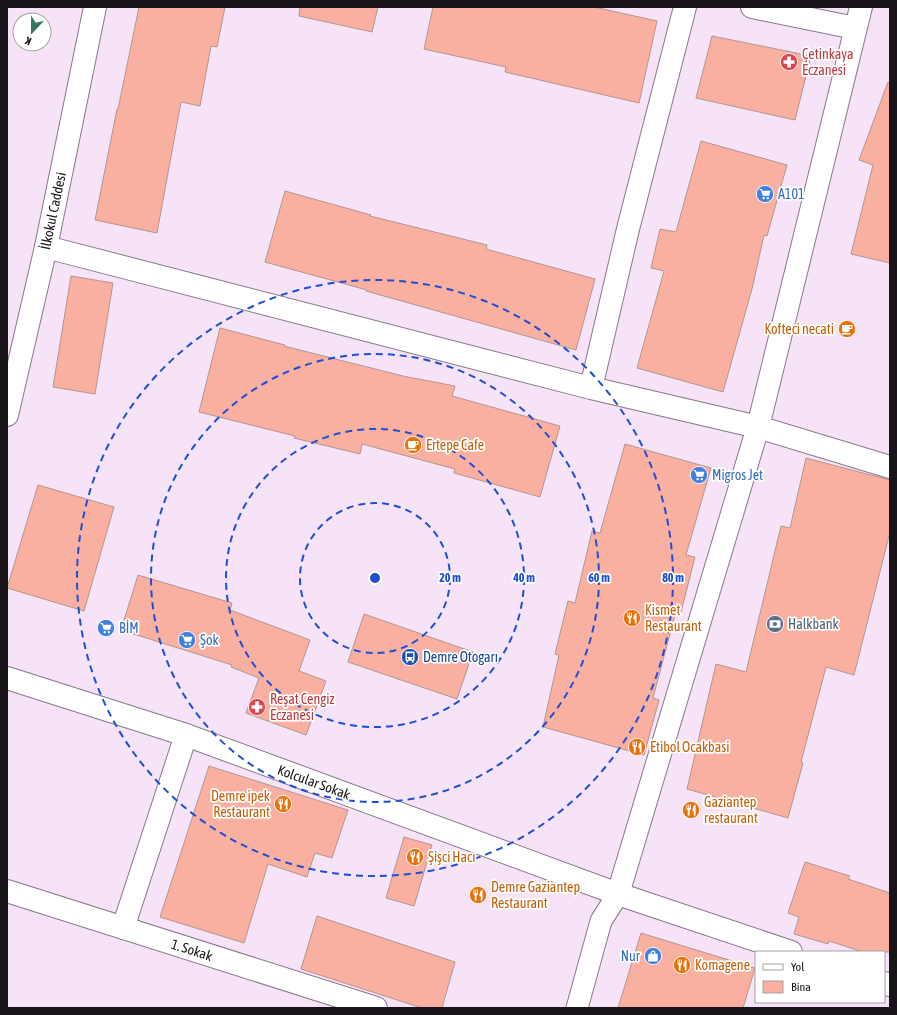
<svg xmlns="http://www.w3.org/2000/svg" width="897" height="1015" font-family="'Asap Condensed',sans-serif">
  <style>
    .building { fill: #f9b0a1; stroke: #b19690 }
    .lines { fill: none; stroke-linecap: round; stroke-linejoin: round }
    .pedestrian-casing { stroke: #887789; stroke-width: 23 }
    .minor-casing { stroke: #887789; stroke-width: 24 }
    .tertiary-casing { stroke: #887789; stroke-width: 24 }
    .pedestrian { stroke: #fff; stroke-width: 21 }
    .minor { stroke: #fff; stroke-width: 22 }
    .tertiary { stroke: #fff; stroke-width: 22 }
    .ring { fill: none; stroke: #1d4ed8; stroke-width: 2; stroke-dasharray: 7 5 }
    .labels { text-anchor: middle; stroke-width: 3.5; stroke-linejoin: round; paint-order: stroke }
    .health-label { font-size: 14px; fill: #be3a42; stroke: #fff; text-anchor: start }
    .shop-label { font-size: 14px; fill: #366cbe; stroke: #fff; text-anchor: start }
    .street-label { font-size: 14px; fill: #19131a; stroke: #fff }
    .food-label { font-size: 14px; fill: #c56008; stroke: #fff; text-anchor: start }
    .service-label { font-size: 14px; fill: #4e5e75; stroke: #fff; text-anchor: start }
    .transit-label { font-size: 14px; fill: #164399; stroke: #fff; text-anchor: start }
    .centre { fill: #1d4ed8; stroke: #fff; stroke-width: 2 }
    .ring-label { font-size: 12px; text-anchor: middle; font-weight: bold; fill: #1d4ed8; stroke: #fff; stroke-width: 3.5; stroke-linejoin: round; paint-order: stroke }
  </style>
  <rect width="100%" height="100%" fill="#f6e3f7"/>
  <path class="building" d="M139,7H225L217,47L211,46L200,106L181,102L157,233L95,220L117,109H118Z
    M300,7H378L372,32L299,16Z
    M433,7H594L657,21L639,103L505,72L506,67L424,49Z
    M712,36L811,56L795,120L696,98Z
    M888,82L890,83V263L851,254L873,165L859,160Z
    M701,141L787,165L767,236L764,235L752,289L723,392L637,368L664,271L651,268L660,229L676,232Z
    M285,191L371,215L370,216L487,245L486,249L595,279L576,350L366,291L367,290L265,262Z
    M71,276L113,283L95,394L53,387Z
    M220,328L285,345L284,346L403,376L455,386L452,396L560,426L540,497L454,473L455,469L362,444L360,454L294,438L295,436L199,412Z
    M625,444L711,468L686,555L695,557L681,612L676,611L653,698L659,700L644,755L543,727L559,655L555,654L568,601L575,603L592,531L600,533Z
    M806,458L890,480V532L854,675L826,667L801,762L803,763L788,818L687,789L716,664L746,672L781,526L790,528Z
    M38,485L114,507L84,611L7,588Z
    M138,575L232,603L230,610L310,640L299,671L326,681L306,735L246,713L259,678L231,667L232,665L121,630Z
    M364,614L473,652L457,699L348,662Z
    M209,766L348,810L332,858L315,853L307,877L268,864L244,943L160,917Z
    M404,837L432,845L414,906L386,898Z
    M805,862L850,876L848,879L890,893V952H863L829,941L828,944L794,934L799,917L788,913Z
    M317,916L455,962L442,1008H422L301,969Z
    M641,933L755,968L743,1008H618Z"/>
  <g class="lines">
    <defs>
      <path id="pedestrian" d="M577,1008L601,921L618,894"/>
      <path id="minor" d="M752,7L855,28
        M46,247L591,388L758,427L890,467
        M591,388L628,229L685,7
        M7,891L376,1008
        M123,928L186,735"/>
      <path id="tertiary" d="M7,415L46,247L95,7
        M7,678L186,735L618,894L791,952
        M618,894L758,427L861,7
        M884,983L890,985"/>
    </defs>
    <use href="#pedestrian" class="pedestrian-casing"/>
    <use href="#minor" class="minor-casing"/>
    <use href="#tertiary" class="tertiary-casing"/>
    <use href="#pedestrian" class="pedestrian"/>
    <use href="#minor" class="minor"/>
    <use href="#tertiary" class="tertiary"/>
  </g>
  <g class="ring">
    <circle cx="375" cy="578" r="75"/>
    <circle cx="375" cy="578" r="149"/>
    <circle cx="375" cy="578" r="224"/>
    <circle cx="375" cy="578" r="298"/>
  </g>
  <defs>
    <symbol id="pharmacy-disc" viewBox="-11 -11 22 22"><circle r="9.5" fill="#e0444e" stroke="#fff"/><path d="M-2-6h4v4h4v4h-4v4h-4v-4h-4v-4h4Z" fill="#fff"/></symbol>
    <symbol id="supermarket-disc" viewBox="-11 -11 22 22"><circle r="9.5" fill="#3f7fe0" stroke="#fff"/><path d="M-6-5.5h2.5l.6 2H6L4.5 2H-2.5L-4.4-4H-6ZM-1.5 3.2a1.3 1.3 0 1 0 .1 0ZM3 3.2a1.3 1.3 0 1 0 .1 0Z" fill="#fff"/></symbol>
    <symbol id="cafe-disc" viewBox="-11 -11 22 22"><circle r="9.5" fill="#e8710a" stroke="#fff"/><path d="M-5.5-4.5H6V0H3Q3 3.5 0 3.5H-2.5Q-5.5 3.5-5.5 0ZM3-3.2v2h1.7v-2ZM-6 4.5H4V6H-6Z" fill="#fff"/></symbol>
    <symbol id="restaurant-disc" viewBox="-11 -11 22 22"><circle r="9.5" fill="#e8710a" stroke="#fff"/><path d="M-5-6h1v4h1v-4h1v4h1v-4h1v5L-1.5 .5V6h-2V.5L-5-1ZM5-6V6H3V1.5H1.5Q1.5-4 5-6Z" fill="#fff"/></symbol>
    <symbol id="bank-disc" viewBox="-11 -11 22 22"><circle r="9.5" fill="#5c6f8a" stroke="#fff"/><path d="M-6-4H6V4H-6ZM0-2.3a2.3 2.3 0 1 0 0 4.6a2.3 2.3 0 1 0 0-4.6Z" fill="#fff"/></symbol>
    <symbol id="bus-disc" viewBox="-11 -11 22 22"><circle r="9.5" fill="#1a4fb4" stroke="#fff"/><path d="M-5-6H5V4H4V6H2V4H-2V6H-4V4H-5ZM-3.5-4V0h7V-4ZM-3.5 1.2v1.5H-2V1.2ZM2 1.2v1.5H3.5V1.2Z" fill="#fff"/></symbol>
    <symbol id="shop-disc" viewBox="-11 -11 22 22"><circle r="9.5" fill="#3f7fe0" stroke="#fff"/><path d="M-5-2.5h2.3a2.7 3.5 0 0 1 5.4 0H5L5.5 6h-11ZM-1.5-2.5h3a1.5 2.3 0 0 0-3 0Z" fill="#fff"/></symbol>
  </defs>
  <g fill-rule="evenodd">
    <use href="#pharmacy-disc" x="779" y="52" width="20" height="20"/>
    <use href="#supermarket-disc" x="755" y="184" width="20" height="20"/>
    <use href="#cafe-disc" x="837" y="319" width="20" height="20"/>
    <use href="#cafe-disc" x="403" y="435" width="20" height="20"/>
    <use href="#supermarket-disc" x="689" y="465" width="20" height="20"/>
    <use href="#restaurant-disc" x="622" y="608" width="20" height="20"/>
    <use href="#bank-disc" x="765" y="614" width="20" height="20"/>
    <use href="#supermarket-disc" x="96" y="618" width="20" height="20"/>
    <use href="#supermarket-disc" x="177" y="630" width="20" height="20"/>
    <use href="#bus-disc" x="400" y="647" width="20" height="20"/>
    <use href="#pharmacy-disc" x="247" y="697" width="20" height="20"/>
    <use href="#restaurant-disc" x="627" y="737" width="20" height="20"/>
    <use href="#restaurant-disc" x="273" y="794" width="20" height="20"/>
    <use href="#restaurant-disc" x="681" y="800" width="20" height="20"/>
    <use href="#restaurant-disc" x="405" y="847" width="20" height="20"/>
    <use href="#restaurant-disc" x="468" y="885" width="20" height="20"/>
    <use href="#shop-disc" x="643" y="946" width="20" height="20"/>
    <use href="#restaurant-disc" x="672" y="955" width="20" height="20"/>
  </g>
  <g class="labels">
    <g class="health-label">
      <text x="802" y="59">Çetinkaya<tspan x="802" dy="16">Eczanesi</tspan></text>
      <text x="270" y="704">Reşat Cengiz<tspan x="270" dy="16">Eczanesi</tspan></text>
    </g>
    <g class="shop-label">
      <text x="778" y="199">A101</text>
      <text x="712" y="480">Migros Jet</text>
      <text x="119" y="633">BİM</text>
      <text x="200" y="645">Şok</text>
      <text x="640" y="961" text-anchor="end">Nur</text>
    </g>
    <g class="street-label">
      <text transform="translate(53 211) rotate(-78)" y="5">İlkokul Caddesi</text>
      <text transform="translate(314 782) rotate(20)" y="5">Kolcular Sokak</text>
      <text transform="translate(192 950) rotate(18)" y="5">1. Sokak</text>
    </g>
    <g class="food-label">
      <text x="834" y="334" text-anchor="end">Kofteci necati</text>
      <text x="426" y="450">Ertepe Cafe</text>
      <text x="645" y="615">Kismet<tspan x="645" dy="16">Restaurant</tspan></text>
      <text x="650" y="752">Etibol Ocakbasi</text>
      <text x="270" y="801" text-anchor="end">Demre ipek<tspan x="270" dy="16">Restaurant</tspan></text>
      <text x="704" y="807">Gaziantep<tspan x="704" dy="16">restaurant</tspan></text>
      <text x="428" y="862">Şişci Hacı</text>
      <text x="491" y="892">Demre Gaziantep<tspan x="491" dy="16">Restaurant</tspan></text>
      <text x="695" y="970">Komagene</text>
    </g>
    <g class="service-label">
      <text x="788" y="629">Halkbank</text>
    </g>
    <g class="transit-label">
      <text x="423" y="662">Demre Otogarı</text>
    </g>
  </g>
  <circle cx="375" cy="578" r="6" class="centre"/>
  <g class="ring-label">
    <text x="450" y="582">20 m</text>
    <text x="524" y="582">40 m</text>
    <text x="599" y="582">60 m</text>
    <text x="673" y="582">80 m</text>
  </g>
  <rect width="897" height="1015" fill="none" stroke="#19131a" stroke-width="16"/>
  <rect x="755" y="951" width="130" height="52" fill="#ffffff" stroke="#a3a1a3"/>
  <rect x="763" y="964" width="20" height="6" fill="#ffffff" stroke="#a3a1a3"/>
  <text x="791" y="971" font-size="12" fill="#19131a">Yol</text>
  <rect x="763" y="981" width="20" height="12" fill="#f9b0a1" stroke="#a3a1a3"/>
  <text x="791" y="991" font-size="12" fill="#19131a">Bina</text>
  <g transform="translate(32 32) rotate(202)"><circle r="19" fill="#ffffff" stroke="#a3a1a3"/>
  <path d="M0-3L7 15L0 10L-7 15Z" fill="#357563"/>
  <text y="-6" font-size="11" font-weight="bold" text-anchor="middle" fill="#19131a">K</text>
  </g>
</svg>
